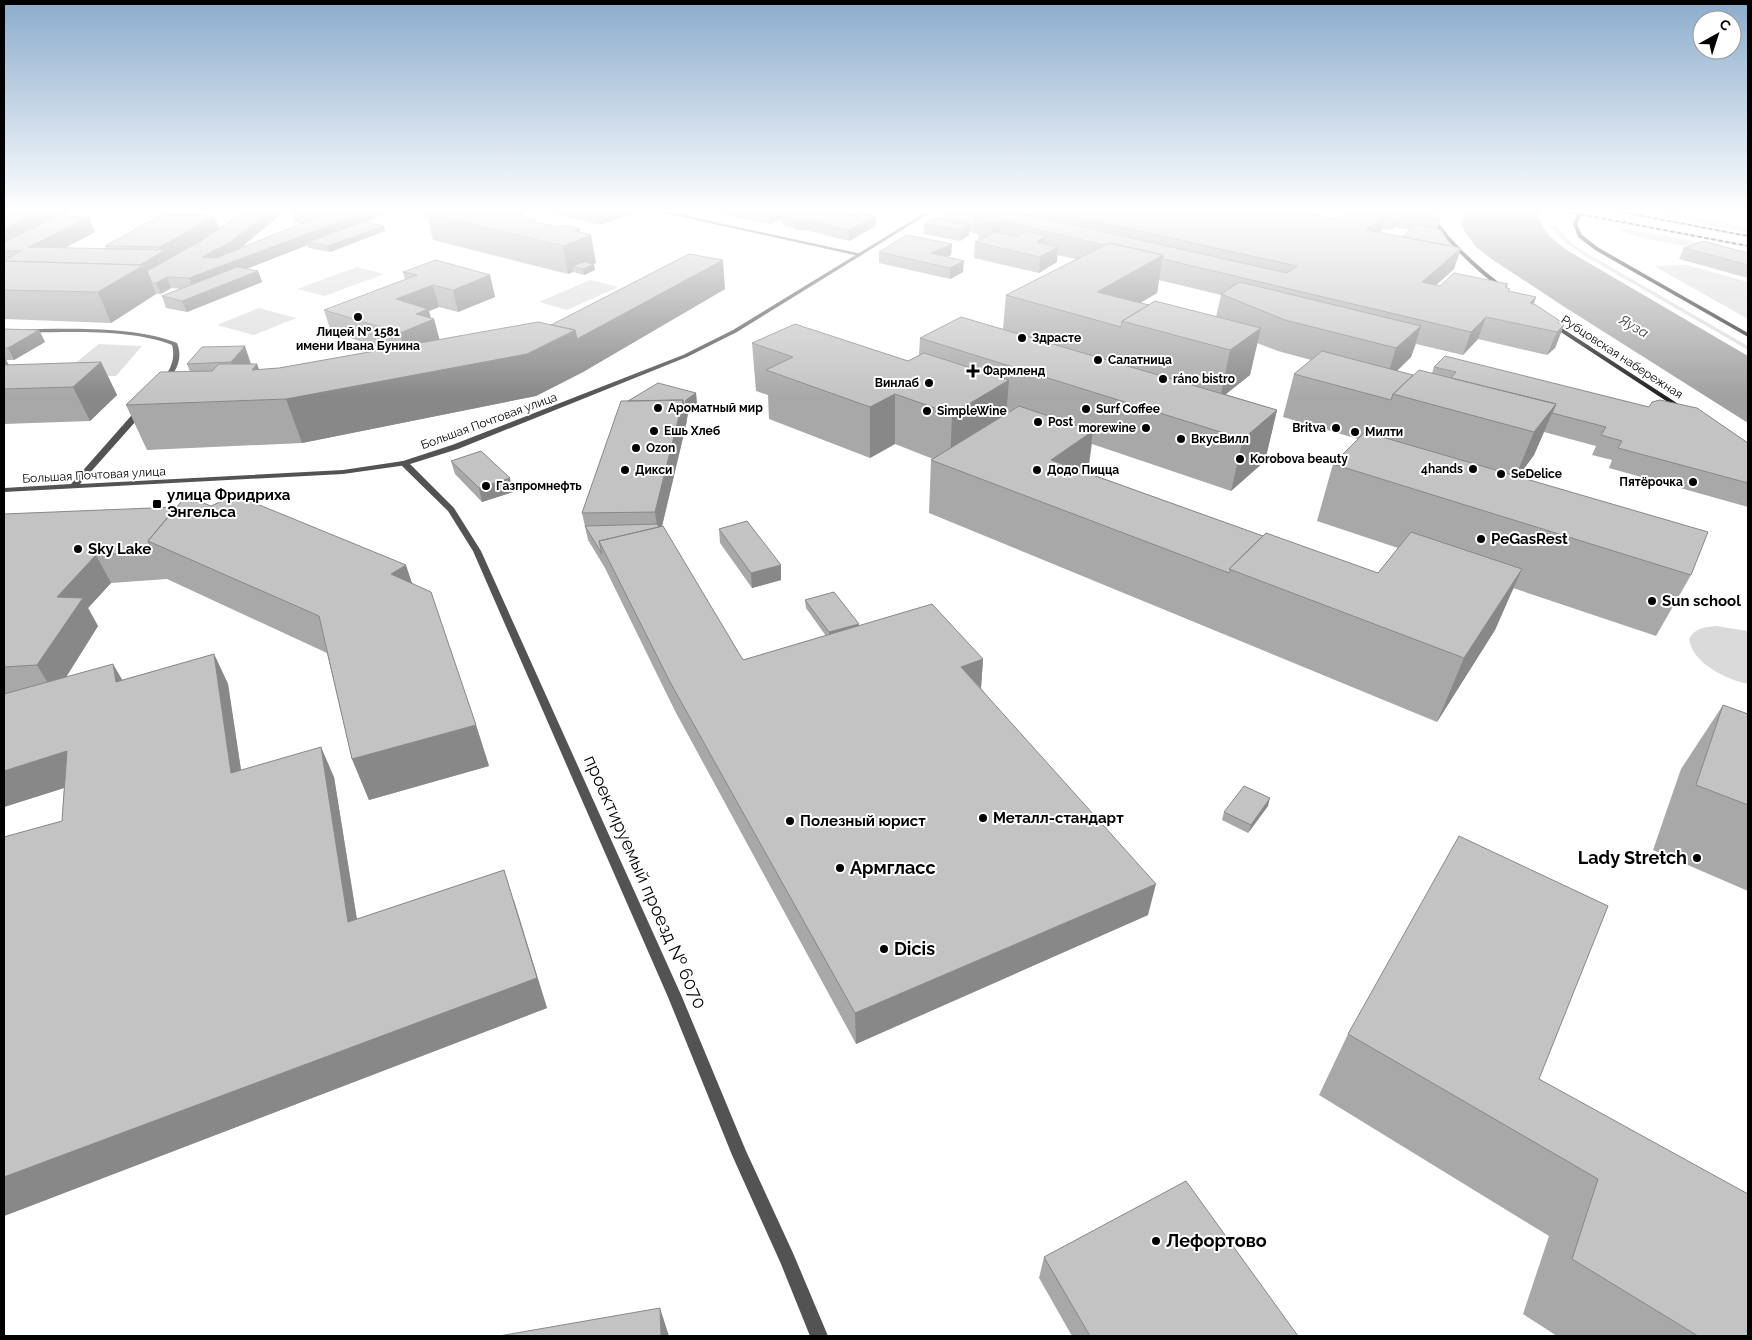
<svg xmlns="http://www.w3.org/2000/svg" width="1752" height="1340" font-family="Raleway,sans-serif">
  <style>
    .green { fill: #dadada }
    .water { fill: #a1a1a1 }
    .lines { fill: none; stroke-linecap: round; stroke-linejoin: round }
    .minor { fill: #535353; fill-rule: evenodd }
    .tertiary { fill: #535353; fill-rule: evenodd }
    .secondary { fill: #202020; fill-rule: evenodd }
    .rail { stroke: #000; stroke-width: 2; stroke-dasharray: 4.5 1 0.5 1; stroke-linecap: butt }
    .wall { fill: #a8a8a8; fill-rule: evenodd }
    .shaded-wall { fill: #888 }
    .building { fill: #c3c3c3; stroke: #888 }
    .poi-dot { fill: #000; stroke: #fff; stroke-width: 2 }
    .labels { text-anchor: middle; stroke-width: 4; stroke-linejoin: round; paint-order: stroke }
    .far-poi-label { font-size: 12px; font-weight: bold; fill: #000; stroke: #fff; text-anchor: start }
    .far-street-label { font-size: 12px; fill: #000; stroke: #fff }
    .far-water-label { font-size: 14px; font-style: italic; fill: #424242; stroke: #fff }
    .poi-label { font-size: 15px; font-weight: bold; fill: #000; stroke: #fff; text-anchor: start }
    .near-poi-label { font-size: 18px; font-weight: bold; fill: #000; stroke: #fff; text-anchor: start }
    .near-street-label { font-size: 18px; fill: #000; stroke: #fff }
  </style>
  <rect width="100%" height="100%" fill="#fff"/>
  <path class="green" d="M1630,209C1669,209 1710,220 1748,228V233Z
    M1551,226H1557L1571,243L1590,255L1748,346V350L1585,256L1563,241Z
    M1619,228L1688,240L1748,254C1729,252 1628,241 1619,228Z
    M1687,265L1748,282V319L1654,266Z
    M357,267L384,274L325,296L297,289Z
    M590,280L618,287L567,310L539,302Z
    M259,308L296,318L254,335L217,325Z
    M99,344L142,346L116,376H59Z
    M1716,626L1748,631V684C1726,679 1693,664 1689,639C1695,628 1704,627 1716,626Z"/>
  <path class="water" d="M1465,209H1544L1539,213C1539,230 1554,239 1565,249L1748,356V423L1563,306L1493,260L1476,247L1461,226Z"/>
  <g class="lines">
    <path class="minor" d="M646,209H655L862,254L859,256Z
      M401,461H407L454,508L481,551L682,997L746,1151L793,1253L828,1336H810L781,1264L732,1155L668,997L473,551L448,511L401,465Z"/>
    <path class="tertiary" d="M931,209H936L737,332L687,357L458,449L407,465L343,474L4,492V488L71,484L138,408H144V412L80,484L343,470L403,461L452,445L683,355L733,330Z
      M4,329C55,330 130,324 177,343C183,358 177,370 167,382L165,383L162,381C170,370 176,359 172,345C128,327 52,333 4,333Z"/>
    <path class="secondary" d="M1425,209H1429C1449,241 1476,265 1506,288V290H1502C1472,267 1445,242 1425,209Z
      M1584,209H1589L1582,215L1577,224L1582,235L1599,248L1748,333V337L1595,250L1578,237L1573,224L1578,213Z
      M1723,209L1748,212V214L1725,210Z
      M1550,323H1554L1686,409L1680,410L1550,325Z"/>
    <path class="rail" d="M1553,209L1748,246
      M1605,209L1748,236"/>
  </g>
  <path class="wall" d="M4,209H77L64,216L89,217L95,232L65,248L107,249L105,246L214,216L219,229L246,211L83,213L81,209H278L280,215L238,249L303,223H295L291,209H389L390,211L365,222L384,226L385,231L330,252L309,248L308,245L246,269L258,271L262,282L187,312L166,308L162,296L181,289L171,288L161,294H156L111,323L4,319Z
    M437,209H521L523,217L536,219V222L558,227L580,229V232L596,263L593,264L595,270L584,275L573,272L568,274L433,240L426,213Z
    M538,209H632V214L600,225Z
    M723,209H792V211L876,226L849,241L805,230H794V228L783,226L782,218L770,224L723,214Z
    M851,209H878L872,212Z
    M957,209H1002L1035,217L1036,209H1039L1335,219L1344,213L1345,211L1434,209L1440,220L1437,229L1451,246L1461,248L1454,269L1436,285L1440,286L1508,284L1507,288L1509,291L1536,297L1534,304L1560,321L1559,323L1564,325L1555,348L1547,355L1478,339L1463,355L1416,344L1411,357L1397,371L1413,375L1432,373L1434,367L1748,443V507L1609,468L1612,460L1592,455L1596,446L1544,432L1534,455L1518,477L1691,575L1656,636L1513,588L1495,630L1437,722L929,513L931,460L933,459L895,444L870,458L769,419L768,395L756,391L752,343L908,361L919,355L920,338L1003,329L1006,295L1076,259L1057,255V262L1039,273L974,258L975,242L978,241V235L974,233L969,232V235L960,241L924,234V224L940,219ZM1394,227L1410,230L1402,237L1381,233L1382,229L1391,230ZM1159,280L1221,295L1216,317L1149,305L1140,303L1157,293ZM1257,343L1278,351L1311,360L1294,374L1283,417L1358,439L1333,464L1317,521L1398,548L1378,573L1263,536L1088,473L1092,444L1231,491L1265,461L1277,410L1225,394L1250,375Z
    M1316,209H1333L1331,211Z
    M952,244L951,255L947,257L963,272L950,279L879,263V252Z
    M1684,248L1748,253V278L1679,259Z
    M403,272L490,275L495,297L458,312L439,307L429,311L431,318L434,319L439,340L551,325L725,289L583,372L536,396L302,443L147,450L126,405L190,372L187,364L202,347L251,364H257L259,370L279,368L385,349L331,332L324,310L405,280Z
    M4,329L39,330L45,342L14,360H6L9,365L101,362L117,395L90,421L4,424Z
    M696,393L697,405L688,413L686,425L662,526L743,660L826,636L806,608L805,600L859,626L983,659L981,688L1148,915L856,1044L675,711L605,568L588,540L582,513L628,401Z
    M451,461L513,492L482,502L455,474Z
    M4,514L412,583L476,725L489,766L369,800L352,759L327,653L167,579L111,583L88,608L98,626L66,677L122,680L214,654L228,684L241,770L334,777L357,919L514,900L547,1008L4,1216V837L62,821L64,788L4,807Z
    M719,529L781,580L752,588L720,543Z
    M1723,705L1748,714V891L1653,850L1681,769Z
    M1268,806L1248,833L1222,820L1224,812Z
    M1348,1034L1539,1079L1748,1336H1557L1523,1314L1549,1236L1319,1095Z
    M1044,1257L1298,1336H1072L1039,1278Z"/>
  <path class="shaded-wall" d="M43,209H77L4,249V229Z
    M272,209H278L280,215L236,252L207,268L202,257Z
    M339,209H389L390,211L358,226L308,242V245L193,289L189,278L342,220Z
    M490,209H521L523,217L490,211Z
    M598,209H632V214L600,225Z
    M780,209H792V214L782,216V218L770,224L769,214Z
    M872,209H878L872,212Z
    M214,216L220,230L150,279L156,294L111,323L98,292L136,267L162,251L160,247Z
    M876,216V226L849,241V230Z
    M1385,216L1380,236L1366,230Z
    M89,217L95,232L36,263L28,247Z
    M1397,217L1394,227L1391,230L1394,220Z
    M1001,221L999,240L991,244L993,224Z
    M970,225L969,235L960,241L961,230Z
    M384,226L385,231L330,252L328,246Z
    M580,229L581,239L591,235L596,263L581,269L572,266L573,272L568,274L563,246L575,231Z
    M1045,236L1044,251L1037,242Z
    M952,244L951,255L931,264V253Z
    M1058,247L1057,262L1039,273L1040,257Z
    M1461,248L1454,269L1416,303L1422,282Z
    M1163,255L1157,293L1106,323L1097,292Z
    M723,260L725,289L583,372L536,396L302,443L286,399L527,354Z
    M964,261L963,272L950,279V268Z
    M594,264L595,270L584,275L583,269Z
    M258,271L262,282L187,312L182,301Z
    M490,275L495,297L458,312L453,290Z
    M167,277L171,288L161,294L156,283Z
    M433,285L439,307L429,311L431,320L434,319L440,341L406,356L400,333L396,299Z
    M1536,297L1528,319L1522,325L1530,303Z
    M1486,317L1478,339L1463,355L1471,332Z
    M1564,325L1555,348L1547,355L1557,332Z
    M1421,326L1411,357L1386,381L1396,348Z
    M1261,328L1250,375L1220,399L1230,350Z
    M39,330L45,342L14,360L8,348Z
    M245,346L251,364L238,380L231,362Z
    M4,356L14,375L4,383Z
    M101,362L117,395L90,421L73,387Z
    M257,364L270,399L252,370Z
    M1009,380L1005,430L950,465L952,414Z
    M696,393L697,405L688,413L686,425L659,539L655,512L683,400H686Z
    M895,394V444L870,458V407Z
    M1556,404L1534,455L1512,485L1534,432Z
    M1277,410L1265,461L1231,491L1243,439Z
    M1093,431L1086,483L1051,460Z
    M510,478L513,492L482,502L479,488Z
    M96,555L111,583L88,608L98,626L55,695L37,665L57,597Z
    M406,565L419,604L391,574Z
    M781,565V580L752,588L751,573Z
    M1522,569L1495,630L1437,722L1464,658Z
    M859,624V631L829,640V632Z
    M214,654L228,684L246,803L231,773Z
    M983,659L981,688L961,667Z
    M113,664L130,693L116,682Z
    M476,725L489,766L369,800L352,759Z
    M321,747L334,777L362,952L348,922Z
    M67,751L86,781L4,807V771Z
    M1270,798L1268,806L1248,833L1251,825Z
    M504,870L547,1008L4,1216V1177Z
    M1156,884L1148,915L856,1044L855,1013Z
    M660,1308L669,1336H661Z"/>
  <path class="building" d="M4,209H43L4,229Z
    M248,209H272L232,241L202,257L216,258L328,213H340L348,209H370L355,216L189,278L167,277L156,283H152L147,271L201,241Z
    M437,209H490L495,210L490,211L536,219L531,221L558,227L562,225L580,229L575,231L591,235L563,246L426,213Z
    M747,209H780L769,214Z
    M797,209H822L857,215L861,213L876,216L849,230L805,220H794L796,219L782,216Z
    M957,209H964L981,212L975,215L974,228L970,227V225L940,219Z
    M988,209H1002L1287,273L1297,266L1039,209H1286L1335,219L1349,210L1385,216L1366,230L1461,248L1422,282L1440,286L1454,273L1508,284L1505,287L1510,289L1508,291L1536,297L1530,303L1536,305L1560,321L1558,323L1564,325L1557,332L1486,317L1471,332L1163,259V255L1109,243L1104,245L1001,221L993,224L979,221L987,217L975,215Z
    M1347,209H1403L1398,213L1397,217L1394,220L1385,218V216L1349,210L1346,212L1345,211Z
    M1403,209H1434L1440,220L1398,213Z
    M163,214L214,216L160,247L105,246Z
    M58,216L89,217L28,247L165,250L140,265L4,261V260L21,251H4V242Z
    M934,218L970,225L961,230L924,224Z
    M363,222L384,226L328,246L308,242Z
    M1416,225L1441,230L1451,246L1402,237Z
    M1025,231L1045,236L1037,242L1058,247L1040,257L975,242L996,232L1017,237Z
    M906,235L952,244L931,253L964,261L950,268L879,252Z
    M1703,241L1748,253V265L1684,248Z
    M1109,243L1163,255L1097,292L1149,305L1122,321L1121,327L1006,295Z
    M689,254L723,260L577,339L575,330L551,325Z
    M436,260L490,275L453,290L433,285L396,299L428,309L416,314L434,319L400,333L324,310L417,275L403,272Z
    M4,261L144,265L98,292L4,290Z
    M584,262L594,264L583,269L572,266Z
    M237,267L258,271L182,301L162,296Z
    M1240,282L1421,326L1396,348L1285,320L1221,294Z
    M1155,301L1261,328L1230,350L1122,321Z
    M961,317L1277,410L1243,439L920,338Z
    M538,322L575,330L527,354L286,399L126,405L160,372L212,371L219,364H257L252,370L279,368Z
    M795,324L908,361L924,353L1009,380L952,414L895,394L870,407L766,370L793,357L752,343Z
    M4,329L39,330L8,348H4Z
    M245,346L231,362L187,364L202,347Z
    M1322,351L1413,375L1393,394L1391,400L1294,374Z
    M1445,356L1649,407L1652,402L1660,400L1697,408L1748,443V483L1618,448L1622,441L1601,435L1606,427L1552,413L1556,404L1451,378L1456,372L1434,367Z
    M101,362L73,387L4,389V365Z
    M1419,370L1556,404L1534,432L1393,394Z
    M658,383L696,393L686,400L685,412L683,400L628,401Z
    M683,400L655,512L582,513L621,401Z
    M1019,406L1093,431L1051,460L1263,536L1229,569L1231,570L1229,573L931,460Z
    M1365,432L1708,532L1691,575L1333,464Z
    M481,451L510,478L479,488L451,461Z
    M235,495L406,565L391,574L431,592L476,725L352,759L319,616L148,541L186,496L211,506Z
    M176,507L148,541L153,552L96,555L57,597L83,598L37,665L4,667V514Z
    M747,521L781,565L751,573L719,529Z
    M657,524L659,527L599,541L602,554L585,526Z
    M663,526L743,660L932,604L983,659L961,667L1156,884L855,1013L670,682L599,541Z
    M1411,532L1522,569L1464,658L1229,569L1266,533L1378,573Z
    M834,592L859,624L829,632L805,600Z
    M214,654L231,773L321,747L348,922L504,870L537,978L4,1177V837L62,821L67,751L4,771V694L113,664L116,682Z
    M1723,705L1748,714V805L1696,785Z
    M1244,786L1270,798L1251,825L1224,812Z
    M1459,836L1608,906L1539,1079L1748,1194V1336H1698L1572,1259L1598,1179L1348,1034Z
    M1186,1181L1298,1336H1090L1044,1257Z
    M660,1308L661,1336H499Z"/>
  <linearGradient id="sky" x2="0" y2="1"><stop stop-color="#8baccc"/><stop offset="0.53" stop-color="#fff"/><stop offset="1" stop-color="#fff" stop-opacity="0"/></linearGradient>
  <rect width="1752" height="397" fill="url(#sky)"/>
  <g class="poi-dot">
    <circle cx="358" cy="317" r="5"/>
    <circle cx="1022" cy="338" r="5"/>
    <circle cx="1098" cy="360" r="5"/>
    <path d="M970.5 363.5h5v5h5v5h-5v5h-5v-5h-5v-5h5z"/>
    <circle cx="1163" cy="379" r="5"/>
    <circle cx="929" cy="383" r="5"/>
    <circle cx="658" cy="408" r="5"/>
    <circle cx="1086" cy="409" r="5"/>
    <circle cx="927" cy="411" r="5"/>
    <circle cx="1038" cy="422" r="5"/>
    <circle cx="1146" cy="428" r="5"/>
    <circle cx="1336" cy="428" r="5"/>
    <circle cx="654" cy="431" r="5"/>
    <circle cx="1355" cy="432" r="5"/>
    <circle cx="1181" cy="439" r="5"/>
    <circle cx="636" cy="448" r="5"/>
    <circle cx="1240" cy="459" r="5"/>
    <circle cx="1473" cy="469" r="5"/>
    <circle cx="625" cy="470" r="5"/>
    <circle cx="1037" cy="470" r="5"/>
    <circle cx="1501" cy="474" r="5"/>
    <circle cx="1693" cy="482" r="5"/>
    <circle cx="486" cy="486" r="5"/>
    <rect x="152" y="499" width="10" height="10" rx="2.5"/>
    <circle cx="1481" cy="539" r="5"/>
    <circle cx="78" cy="549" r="5"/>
    <circle cx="1652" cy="601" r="5"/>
    <circle cx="983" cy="818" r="5"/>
    <circle cx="790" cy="821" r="5"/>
    <circle cx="1697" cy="858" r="5"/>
    <circle cx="840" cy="868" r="5"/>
    <circle cx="884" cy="949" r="5"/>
    <circle cx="1156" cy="1241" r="5"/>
  </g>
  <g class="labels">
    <g class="far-poi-label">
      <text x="358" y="336" text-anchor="middle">Лицей № 1581<tspan x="358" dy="14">имени Ивана Бунина</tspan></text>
      <text x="1032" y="342">Здрасте</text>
      <text x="1108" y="364">Салатница</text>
      <text x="983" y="375">Фармленд</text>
      <text x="1173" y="383">ráno bistro</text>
      <text x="919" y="387" text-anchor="end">Винлаб</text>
      <text x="668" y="412">Ароматный мир</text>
      <text x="1096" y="413">Surf Coffee</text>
      <text x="937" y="415">SimpleWine</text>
      <text x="1048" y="426">Post</text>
      <text x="1136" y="432" text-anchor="end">morewine</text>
      <text x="1326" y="432" text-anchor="end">Britva</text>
      <text x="664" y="435">Ешь Хлеб</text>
      <text x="1365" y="436">Милти</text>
      <text x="1191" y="443">ВкусВилл</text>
      <text x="646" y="452">Ozon</text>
      <text x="1250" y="463">Korobova beauty</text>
      <text x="1463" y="473" text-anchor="end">4hands</text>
      <text x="635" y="474">Дикси</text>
      <text x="1047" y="474">Додо Пицца</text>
      <text x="1511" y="478">SeDelice</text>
      <text x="1683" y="486" text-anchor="end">Пятёрочка</text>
      <text x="496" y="490">Газпромнефть</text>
    </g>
    <g class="far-street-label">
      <text transform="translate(1622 357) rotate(33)" y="4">Рубцовская набережная</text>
      <text transform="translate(489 421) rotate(-20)" y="4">Большая Почтовая улица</text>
      <text transform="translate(94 475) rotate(-3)" y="4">Большая Почтовая улица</text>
    </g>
    <g class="far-water-label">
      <text transform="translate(1634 326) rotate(30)" y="5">Яуза</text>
    </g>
    <g class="poi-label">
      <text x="167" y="500">улица Фридриха<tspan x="167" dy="17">Энгельса</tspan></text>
      <text x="1491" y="544">PeGasRest</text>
      <text x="88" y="554">Sky Lake</text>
      <text x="1662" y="606">Sun school</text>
      <text x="993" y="823">Металл-стандарт</text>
      <text x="800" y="826">Полезный юрист</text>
    </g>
    <g class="near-poi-label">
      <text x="1687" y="864" text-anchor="end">Lady Stretch</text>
      <text x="850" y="874">Армгласс</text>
      <text x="894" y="955">Dicis</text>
      <text x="1166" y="1247">Лефортово</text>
    </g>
    <g class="near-street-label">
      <text transform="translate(645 882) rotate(66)" y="6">проектируемый проезд № 6070</text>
    </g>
  </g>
  <rect width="1752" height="1340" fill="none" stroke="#000000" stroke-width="10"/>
  <g transform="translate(1717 35) rotate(39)"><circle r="24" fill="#ffffff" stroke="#999999"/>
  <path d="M0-4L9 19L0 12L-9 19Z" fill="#000000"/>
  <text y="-8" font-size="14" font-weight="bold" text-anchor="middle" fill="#000000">С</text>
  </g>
</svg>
